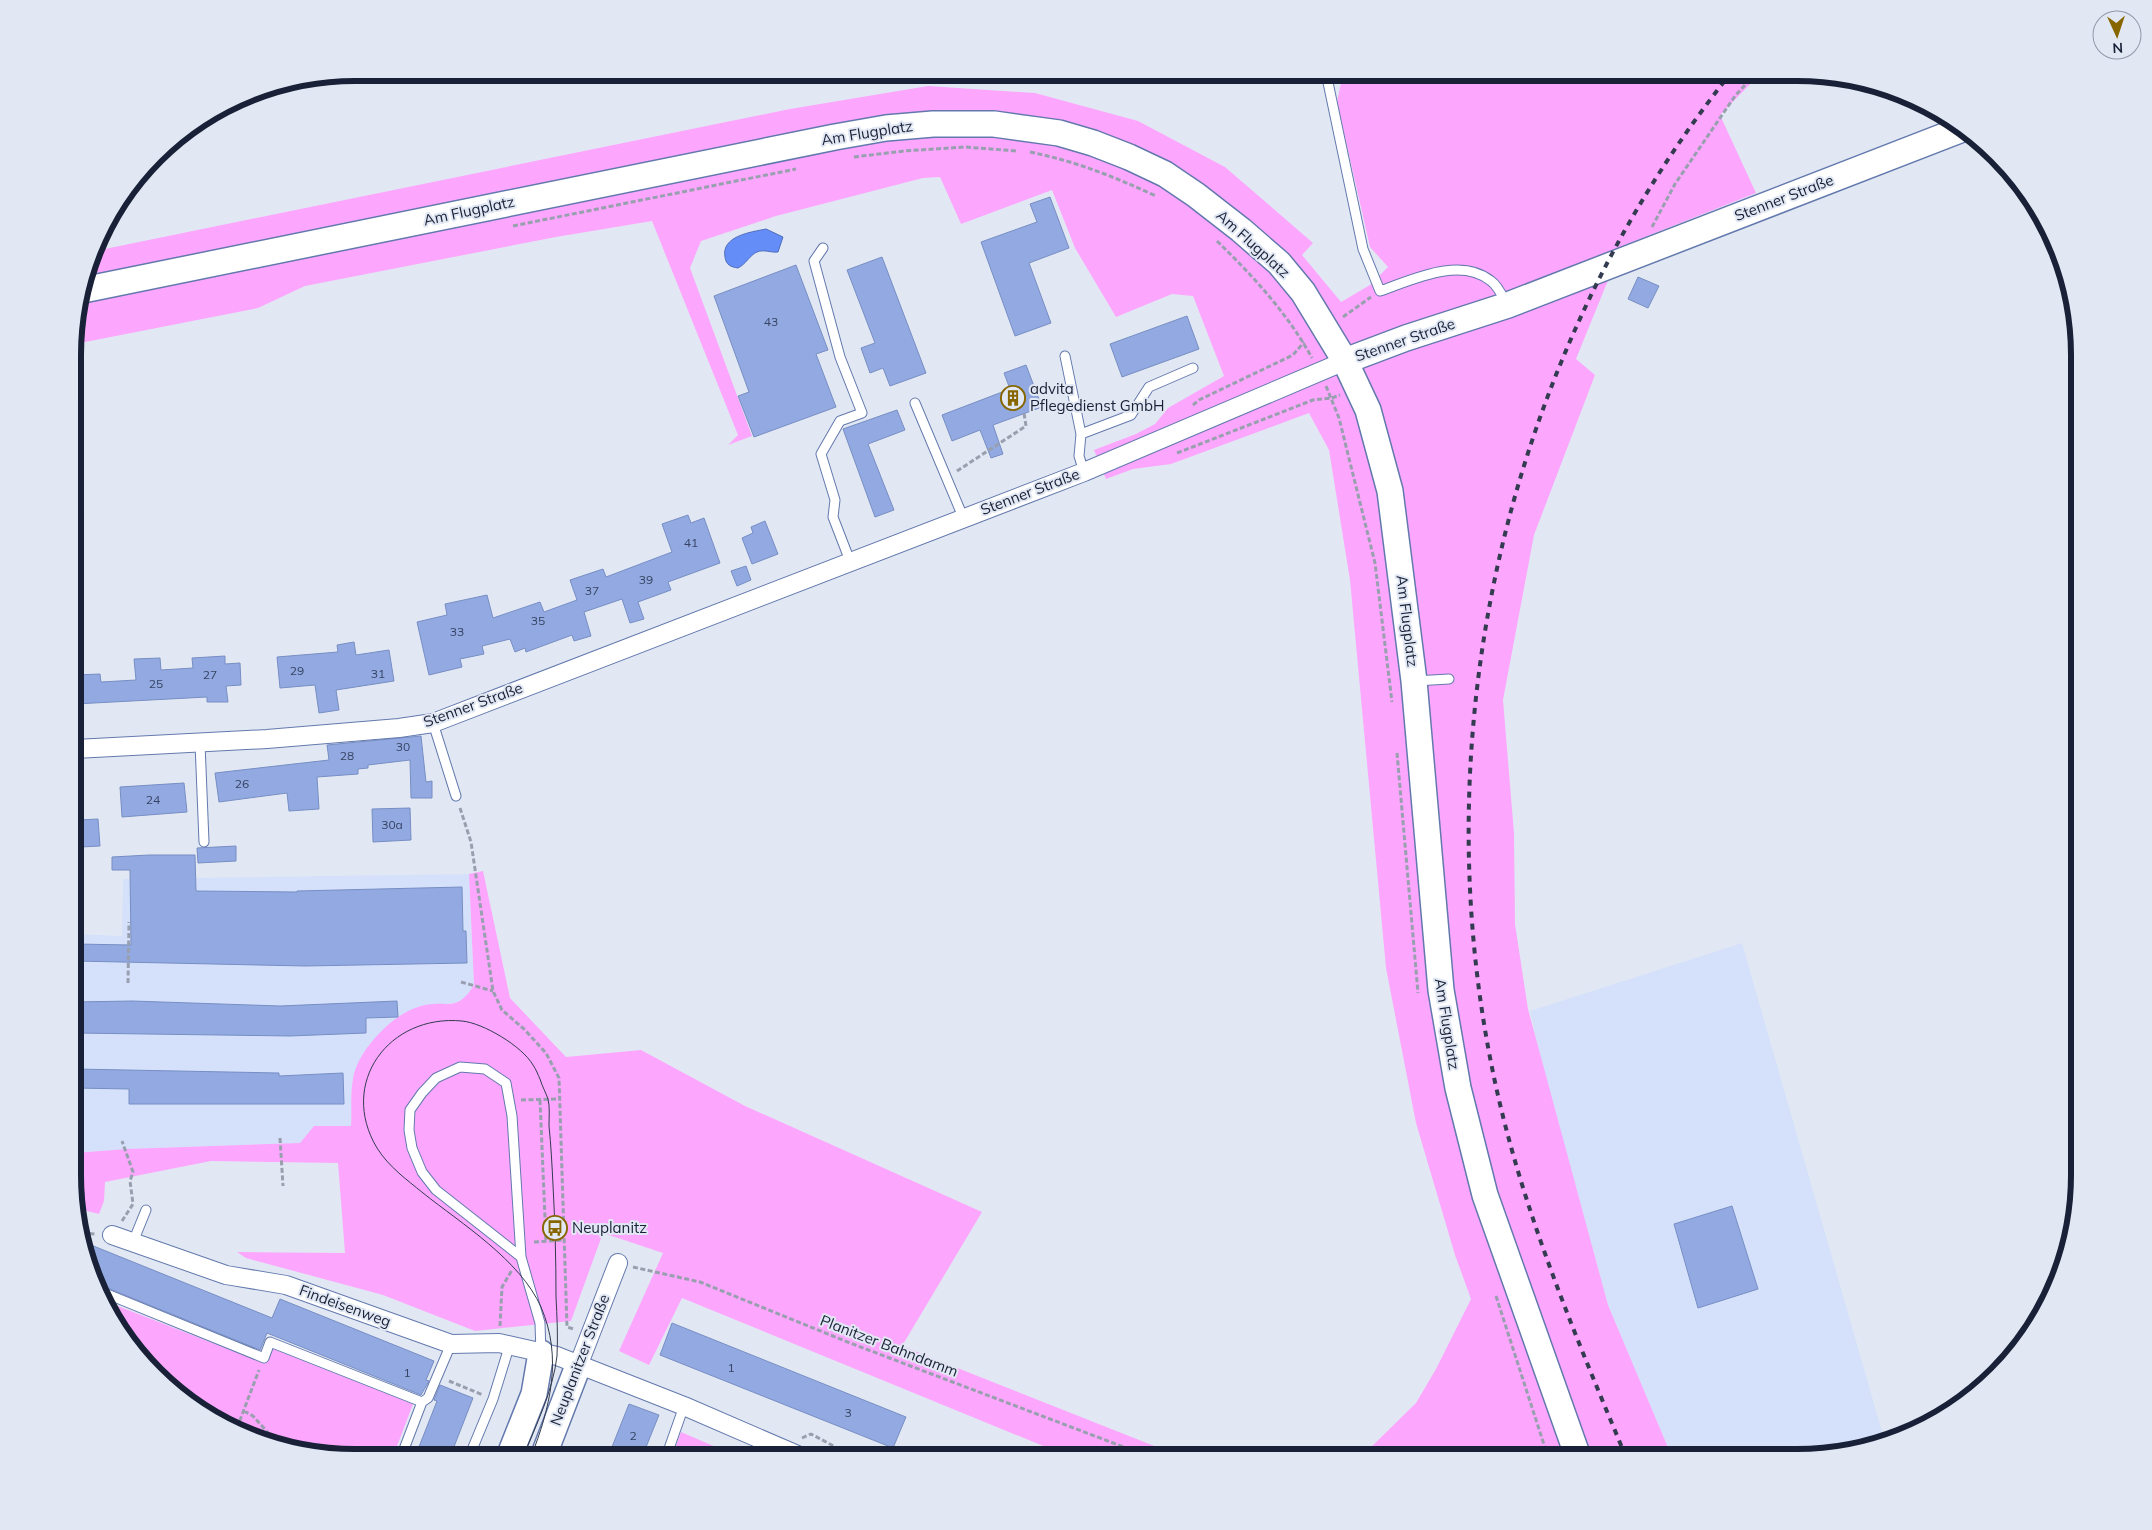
<svg xmlns="http://www.w3.org/2000/svg" width="2152" height="1530" font-family="Mulish,sans-serif">
  <style>
    .built { fill: #d5e1fb }
    .green { fill: #fca7fd }
    .water { fill: #658df7; stroke: #4e6dbd }
    .building { fill: #92aae1; stroke: #778ec4 }
    .lines { fill: none; stroke-linecap: round; stroke-linejoin: round }
    .lane-casing { stroke: #6379ae; stroke-width: 11 }
    .street-casing { stroke: #6379ae; stroke-width: 20 }
    .secondary-casing { stroke: #6379ae; stroke-width: 28 }
    .path { stroke: #989fae; stroke-width: 3; stroke-dasharray: 5 2.5; stroke-linecap: butt }
    .lane { stroke: #fff; stroke-width: 9 }
    .street { stroke: #fff; stroke-width: 18 }
    .secondary { stroke: #fff; stroke-width: 25 }
    .tram { stroke: #323b4f; stroke-width: 1 }
    .rail { stroke: #323b4f; stroke-width: 4; stroke-dasharray: 6 6; stroke-linecap: butt }
    .labels { text-anchor: middle; stroke-width: 4; stroke-linejoin: round; paint-order: stroke }
    .number-label { font-size: 12px; fill: #364362 }
    .street-label { font-size: 15px; fill: #182137; stroke: #e2e8f3 }
    .poi-label { font-size: 15px; fill: #182137; stroke: #e2e8f3; text-anchor: start }
    .rim { fill: none; stroke: #182137; stroke-width: 6 }
  </style>
  <rect width="100%" height="100%" fill="#e2e8f3"/>
  <path class="built" d="M469,874L474,984L466,998L457,1003L421,1006L353,1078L351,1126H314L300,1143L126,1149L75,1153V934L122,936L123,879Z
    M1742,943L1885,1442L1870,1448L1798,1457H1672L1608,1305L1540,1055L1530,1011Z"/>
  <path class="green" d="M1347,73H1761L1720,115L1756,193L1622,246L1576,359L1595,375L1534,535L1503,700L1514,833L1515,924L1528,1009L1608,1305L1672,1457H1361L1416,1403L1436,1369L1471,1299L1455,1255L1416,1123L1386,968L1350,580L1329,450L1309,413L1171,464L1133,469L1106,479L1094,450L1136,434L1155,424L1168,408L1224,376L1193,296L1172,294L1116,317L1075,248L1052,190L961,224L940,177L923,178L776,216L701,241L690,268L752,436L728,445L738,435L652,221L556,237L305,286L258,308L75,344V318L95,251L790,109L928,86L1035,93L1138,121L1225,167L1313,243L1302,255L1341,302L1370,285L1388,267L1370,247L1337,102L1342,78Z
    M483,871L510,998L566,1057L641,1050L745,1106L982,1212L902,1346L1182,1457H1070L682,1298L649,1365L619,1351L663,1253L603,1233L571,1321L475,1331L383,1295L246,1258L237,1252L345,1253L338,1163L211,1161L105,1182L104,1201L99,1214L87,1211L76,1214L75,1153L126,1149L300,1143L314,1126H351C352,1111 350,1094 353,1079C357,1051 393,1013 421,1006C448,999 456,1014 474,985L469,874Z
    M105,1301L264,1363L271,1348L413,1404L393,1457H337L264,1442L183,1399L110,1316Z
    M681,1432L739,1457H672Z"/>
  <path class="water" d="M766,229L783,237L778,252C771,253 764,249 757,252C750,255 746,264 738,268C731,267 726,265 725,257C721,236 751,232 766,229Z"/>
  <path class="building" d="M1050,197L1069,248L1029,263L1051,323L1015,336L981,242L1037,222L1030,204Z
    M882,257L926,373L890,386L883,368L870,373L861,348L875,343L847,270Z
    M796,265L828,350L816,354L836,407L754,437L738,396L749,392L714,296Z
    M1638,277L1659,286L1648,308L1628,299Z
    M1187,316L1199,349L1122,377L1110,344Z
    M1026,365L1042,407L993,425L1003,454L991,458L980,430L952,441L942,415L1010,389L1004,373Z
    M897,410L905,430L868,444L894,510L875,517L843,429Z
    M688,515L691,523L704,518L720,563L668,582L671,590L638,602L644,619L630,623L622,599L584,612L591,636L574,641L572,635L526,652L525,648L515,652L510,639L482,646L484,654L460,659L462,667L429,675L417,622L447,615L445,604L487,595L493,618L540,602L544,612L577,600L570,580L603,569L606,577L672,552L662,524Z
    M765,521L778,554L752,564L742,538L753,533L751,527Z
    M746,566L751,580L737,586L731,571Z
    M354,642L356,655L389,650L394,681L336,690L339,710L319,713L315,685L280,688L277,657L338,652L337,645Z
    M225,656V664L240,663L241,685L226,686L228,702H207V697L75,704V675L100,674L101,682L136,680L134,659L160,658L161,670L193,668L192,658Z
    M421,736L426,782L432,781V798H411L410,760L368,765V768L358,769V774L317,777L319,809L289,811L287,793L219,802L215,773L329,760L327,745Z
    M184,783L187,812L122,817L120,787Z
    M410,808L411,840L373,842L372,809Z
    M98,819L100,846L81,847L79,820Z
    M236,846V861L198,863L197,848Z
    M149,855H195L196,891L297,892V891L462,887L463,931H466L467,963L305,966L75,961V944L131,945L130,870H112V857Z
    M132,1001L280,1006L397,1001L398,1017L366,1018V1033L290,1036L75,1033V1002Z
    M75,1069L279,1073V1076L343,1073L344,1104H129V1089L75,1088Z
    M1732,1206L1758,1289L1698,1308L1674,1224Z
    M86,1243L272,1318L280,1299L434,1361L426,1380L429,1381L421,1395L267,1333L260,1350L100,1285Z
    M672,1323L906,1417L893,1448L660,1355Z
    M440,1385L473,1398L450,1457H415L437,1401L434,1400Z
    M629,1404L659,1415L642,1457H608Z"/>
  <g class="lines">
    <defs>
      <path id="lane" d="M1326,73L1363,249L1380,291C1412,280 1460,256 1491,281C1498,286 1502,295 1506,303
        M823,248L814,261L840,357L862,413L840,421L821,454L835,500L833,517L850,561
        M1065,356L1081,434L1079,456L1084,472
        M915,403L963,517
        M1081,434L1131,415L1149,387L1193,368
        M1415,681L1449,679
        M433,723L456,796
        M200,743L204,842
        M133,1242L146,1210
        M521,1257L436,1190L422,1172L412,1148L409,1130L410,1110L422,1093L436,1078L460,1067L485,1069L506,1083L512,1116L521,1257L540,1323L541,1353
        M102,1292L264,1358L270,1342L422,1402
        M401,1457L422,1402L428,1398L451,1344
        M469,1457L493,1399L510,1344
        M666,1457L684,1406"/>
      <path id="street" d="M75,749L267,739L399,728L433,723L1084,472L1345,361
        M112,1235L226,1275L286,1285L451,1344L499,1343L557,1356L684,1406L802,1457
        M578,1366L618,1263"/>
      <path id="secondary" d="M83,290L835,137L886,128L933,124H994L1059,133L1093,143L1129,157L1165,174L1196,195L1241,230L1279,263L1303,292L1345,361L1368,410L1390,491L1414,681L1441,990L1458,1088L1485,1195L1578,1457
        M1345,361L1406,338L1508,305L1965,128
        M509,1457L534,1394L541,1353
        M543,1457L578,1366"/>
    </defs>
    <use href="#lane" class="lane-casing"/>
    <use href="#street" class="street-casing"/>
    <use href="#secondary" class="secondary-casing"/>
    <path class="path" d="M1030,152C1078,162 1112,176 1156,196
      M854,157L904,151L965,147L1017,151
      M513,226L796,169
      M1652,227L1675,184L1735,96L1756,73
      M1217,241C1253,276 1288,314 1312,358
      M76,314L85,313
      M1343,317L1371,297
      M1326,386L1339,418L1375,563L1392,702
      M1193,405L1199,400L1293,355L1304,342
      M1177,453L1313,400L1332,398L1340,395
      M957,471L1026,426L1024,413
      M1397,753L1418,993
      M460,808L471,842L493,991L502,1010L524,1029L546,1053L559,1078L567,1327L574,1329
      M461,982L493,991
      M128,983L129,922
      M521,1100L560,1099
      M540,1100L546,1241
      M280,1138L283,1186
      M122,1221L133,1204L130,1181L133,1172L122,1141
      M82,1233L95,1234
      M534,1242L565,1240
      M633,1267L700,1282L850,1343L1150,1457
      M1496,1296L1548,1457
      M500,1326L502,1287L512,1270
      M449,1381L483,1395
      M244,1411L253,1416L280,1446
      M237,1428L259,1370
      M802,1438L811,1434L843,1451V1457"/>
    <use href="#lane" class="lane"/>
    <use href="#street" class="street"/>
    <use href="#secondary" class="secondary"/>
    <path class="tram" d="M523,1457C536,1425 553,1391 557,1356C558,1336 557,1316 556,1297C556,1259 555,1222 553,1185C552,1165 551,1145 549,1126C549,1117 550,1107 548,1099C546,1093 542,1086 540,1079C538,1075 536,1069 533,1065C522,1046 483,1023 462,1021C389,1014 338,1083 377,1148C389,1167 406,1179 423,1193C462,1224 520,1260 541,1307C563,1358 550,1408 531,1457"/>
    <path class="rail" d="M1626,1457C1575,1335 1523,1212 1495,1082C1420,733 1507,352 1731,73"/>
  </g>
  <defs>
    <symbol id="building-ring" viewBox="-11 -11 22 22"><circle r="9.5" fill="#e2e8f3" stroke="#876600" stroke-width="1.5"/><path d="M-4-6H4V6H1V3H-1V6H-4ZM-2.5-4.3h1.7v1.8h-1.7ZM.8-4.3h1.7v1.8H.8ZM-2.5-1h1.7V.8h-1.7ZM.8-1h1.7V.8H.8Z" fill="#876600"/></symbol>
    <symbol id="bus-ring" viewBox="-11 -11 22 22"><circle r="9.5" fill="#e2e8f3" stroke="#876600" stroke-width="1.5"/><path d="M-5-6H5V4H4V6H2V4H-2V6H-4V4H-5ZM-3.5-4V0h7V-4ZM-3.5 1.2v1.5H-2V1.2ZM2 1.2v1.5H3.5V1.2Z" fill="#876600"/></symbol>
  </defs>
  <g fill-rule="evenodd">
    <use href="#building-ring" x="999" y="384" width="28" height="28"/>
    <use href="#bus-ring" x="541" y="1214" width="28" height="28"/>
  </g>
  <g class="labels">
    <g class="number-label">
      <text x="771" y="326">43</text>
      <text x="691" y="547">41</text>
      <text x="646" y="584">39</text>
      <text x="592" y="595">37</text>
      <text x="538" y="625">35</text>
      <text x="457" y="636">33</text>
      <text x="297" y="675">29</text>
      <text x="378" y="678">31</text>
      <text x="210" y="679">27</text>
      <text x="156" y="688">25</text>
      <text x="403" y="751">30</text>
      <text x="347" y="760">28</text>
      <text x="242" y="788">26</text>
      <text x="153" y="804">24</text>
      <text x="392" y="829">30a</text>
      <text x="731" y="1372">1</text>
      <text x="407" y="1377">1</text>
      <text x="848" y="1417">3</text>
      <text x="633" y="1440">2</text>
    </g>
    <g class="street-label">
      <text transform="translate(867 133) rotate(-9)" y="5">Am Flugplatz</text>
      <text transform="translate(1784 198) rotate(-21)" y="5">Stenner Straße</text>
      <text transform="translate(469 211) rotate(-12)" y="5">Am Flugplatz</text>
      <text transform="translate(1253 244) rotate(42)" y="5">Am Flugplatz</text>
      <text transform="translate(1405 340) rotate(-19)" y="5">Stenner Straße</text>
      <text transform="translate(1030 492) rotate(-21)" y="5">Stenner Straße</text>
      <text transform="translate(1407 621) rotate(83)" y="5">Am Flugplatz</text>
      <text transform="translate(473 705) rotate(-20)" y="5">Stenner Straße</text>
      <text transform="translate(1447 1024) rotate(81)" y="5">Am Flugplatz</text>
      <text transform="translate(345 1306) rotate(20)" y="5">Findeisenweg</text>
      <text transform="translate(889 1346) rotate(21)" y="5">Planitzer Bahndamm</text>
      <text transform="translate(580 1360) rotate(-69)" y="5">Neuplanitzer Straße</text>
    </g>
    <g class="poi-label">
      <text x="1030" y="394">advita<tspan x="1030" dy="17">Pflegedienst GmbH</tspan></text>
      <text x="572" y="1233">Neuplanitz</text>
    </g>
  </g>
  <path d="M0 0H2152V1530H0ZM355 81H1797A274 274 0 0 1 2071 355V1175A274 274 0 0 1 1797 1449H355A274 274 0 0 1 81 1175V355A274 274 0 0 1 355 81Z" fill="#e2e8f3" fill-rule="evenodd"/>
  <path class="rim" d="M355 81H1797A274 274 0 0 1 2071 355V1175A274 274 0 0 1 1797 1449H355A274 274 0 0 1 81 1175V355A274 274 0 0 1 355 81Z"/>
  <g transform="translate(2117 35) rotate(177)"><circle r="24" fill="#e2e8f3" stroke="#9198a8"/>
  <path d="M0-4L9 19L0 12L-9 19Z" fill="#876600"/>
  <text y="-8" font-size="14" font-weight="bold" text-anchor="middle" fill="#182137">N</text>
  </g>
</svg>
